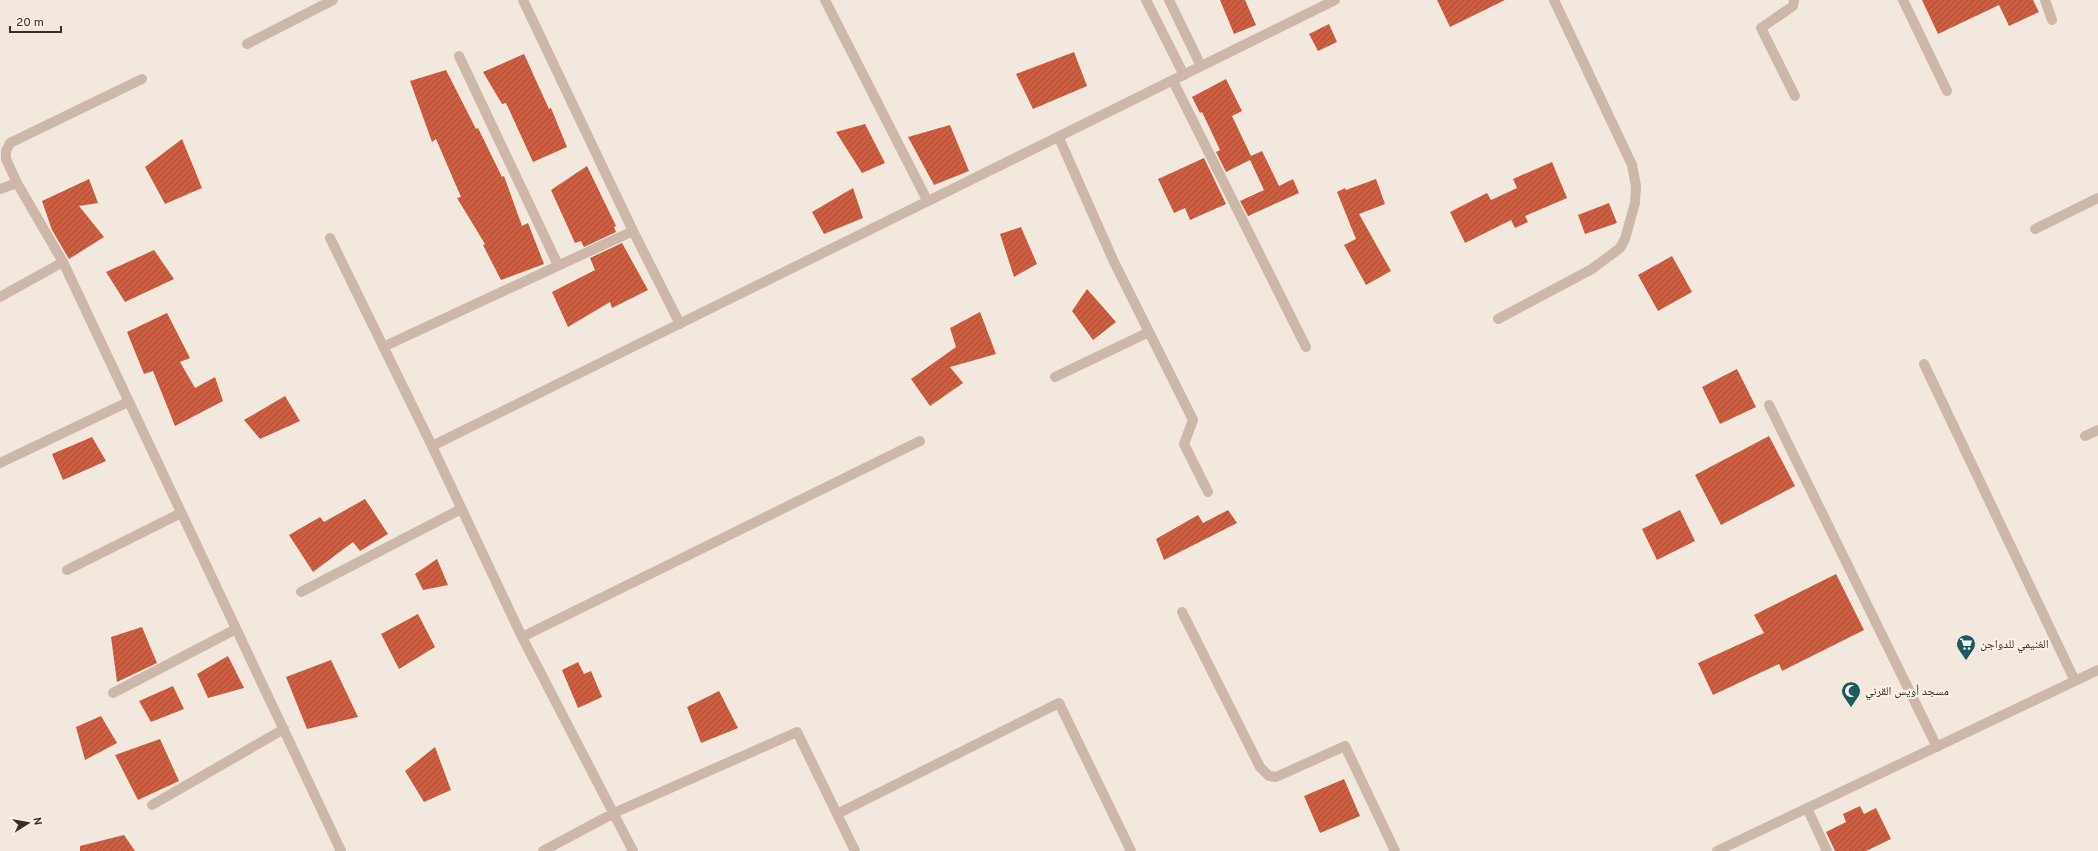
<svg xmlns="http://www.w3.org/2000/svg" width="2098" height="851" font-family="Overpass,'Noto Naskh Arabic',sans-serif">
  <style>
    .building { fill: url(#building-hatch) }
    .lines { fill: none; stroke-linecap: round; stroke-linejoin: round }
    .service { stroke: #ccb7a8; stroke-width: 10 }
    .minor { stroke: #ccb7a8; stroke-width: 10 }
    .labels { text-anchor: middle; stroke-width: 4; stroke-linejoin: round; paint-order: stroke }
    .poi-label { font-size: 12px; fill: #382d28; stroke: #faf2e9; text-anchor: start }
  </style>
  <defs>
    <pattern id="building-hatch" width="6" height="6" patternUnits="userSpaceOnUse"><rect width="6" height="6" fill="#ca5f44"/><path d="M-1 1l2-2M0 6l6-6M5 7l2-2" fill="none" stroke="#a54f39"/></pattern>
  </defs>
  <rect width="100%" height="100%" fill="#f3e8dd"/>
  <path class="building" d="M1220,0H1245L1256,25L1234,34Z
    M1437,0H1505L1450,27Z
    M1922,0H2033L2039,12L2009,26L1999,5L1938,34Z
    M1329,24L1337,42L1318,51L1309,34Z
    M1074,52L1087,86L1033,109L1016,74Z
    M524,54L549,109L551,108L567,147L533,162L506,103L502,104L483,72Z
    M446,70L476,129L478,128L502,177L504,176L522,226L528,223L544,264L501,280L483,245L485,244L457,198L461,197L436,139L432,142L410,81Z
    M1226,79L1242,111L1232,116L1251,156L1262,151L1279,186L1293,179L1299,193L1248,216L1240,201L1264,190L1250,160L1226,172L1216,152L1220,150L1202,112L1200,113L1192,97Z
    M865,124L885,163L862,173L836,132Z
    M950,125L969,171L934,185L908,137Z
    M182,139L202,188L165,204L145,167Z
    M1204,158L1226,204L1190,220L1185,208L1174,213L1158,179Z
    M1552,162L1567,198L1525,216L1528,222L1515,228L1511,220L1465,243L1450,212L1487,193L1491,200L1517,188L1513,179Z
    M587,166L616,226L614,227L616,232L584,247L581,241L575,243L551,190Z
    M89,179L98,203L79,206L104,237L69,259L52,230L42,201Z
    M1376,179L1385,204L1359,214L1391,271L1366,285L1344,245L1356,239L1337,192L1345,188L1346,190Z
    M853,188L863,218L824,234L812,212Z
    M1609,203L1617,223L1585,234L1578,215Z
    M1021,227L1037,264L1014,277L1000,234Z
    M622,243L648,290L612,308L610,302L568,327L552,292L595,270L590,258Z
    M154,250L174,279L125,302L106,272Z
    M1672,256L1692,292L1658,311L1638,275Z
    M1087,289L1116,322L1093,340L1072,311Z
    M980,312L996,354L950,367L963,383L930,406L911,379L956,347L950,328Z
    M167,313L190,358L180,362L195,388L215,377L223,401L175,426L153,371L144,374L127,332Z
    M1737,369L1756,407L1720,424L1702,387Z
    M285,396L300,421L260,439L244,420Z
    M1769,436L1795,486L1721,525L1695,475Z
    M92,437L106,461L63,480L52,454Z
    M365,499L388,534L360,551L353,542L313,572L289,535L320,517L324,522Z
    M1228,510L1237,523L1164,560L1156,539L1198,515L1203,523Z
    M1680,510L1695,541L1657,560L1642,529Z
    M437,559L448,585L423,590L415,574Z
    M1836,574L1864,630L1782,671L1779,664L1713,695L1698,663L1764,633L1754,615Z
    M418,614L435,647L399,669L381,634Z
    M142,627L157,663L117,682L111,637Z
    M228,656L244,688L208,698L197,674Z
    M331,660L358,717L307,729L286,677Z
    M578,662L584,674L591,671L602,697L578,708L562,670Z
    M173,686L184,709L151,722L139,701Z
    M719,691L738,728L701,743L687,707Z
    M101,716L117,743L85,760L76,727Z
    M160,739L179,781L138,800L115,755Z
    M435,747L451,790L424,802L405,771Z
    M1344,779L1360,816L1320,833L1304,796Z
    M1860,806L1864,814L1876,808L1891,839L1866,851H1835L1826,832L1846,822L1843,814Z
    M124,835L135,851H80V846Z"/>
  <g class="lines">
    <path class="service" d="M1146,0L1184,75
      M1769,405L1937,747"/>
    <path class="minor" d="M523,0L633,231L680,324
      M825,0L927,200
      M1169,0L1201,66
      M1794,0L1793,6L1761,28L1795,96
      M1903,0L1947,91
      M2045,0L2052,20
      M247,44L333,0
      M459,56L558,265
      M142,79L10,143L6,151V159L17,183L63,262L341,851
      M1173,81L1306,347
      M1059,138L1114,262L1193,420L1184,444L1208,492
      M0,189L17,183
      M2035,229L2098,198
      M330,238L432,446L522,637L633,851
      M0,297L63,262
      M1498,319L1592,269L1620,248L1625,239L1635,203L1636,186L1632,165L1554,0
      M383,347L633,231
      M1924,364L2075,681
      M1055,377L1149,332
      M2085,436L2098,430
      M432,446L1335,0
      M0,463L128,402
      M67,570L181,513
      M301,592L461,509
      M1182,612L1260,767L1269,776L1276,777L1345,746L1395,851
      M522,637L920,441
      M113,693L236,629
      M152,805L284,729
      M1807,808L1827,851
      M837,814L1059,703L1131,851
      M543,851L614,813L797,732L855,851
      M1717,851L2098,670"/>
  </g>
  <defs>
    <symbol id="supermarket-pin" viewBox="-11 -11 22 30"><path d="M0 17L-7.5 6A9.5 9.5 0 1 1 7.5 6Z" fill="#1c5a5c" stroke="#faf2e9"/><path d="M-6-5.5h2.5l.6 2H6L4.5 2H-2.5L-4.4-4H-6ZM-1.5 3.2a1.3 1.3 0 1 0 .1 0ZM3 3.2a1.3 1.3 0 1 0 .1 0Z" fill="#fff"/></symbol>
    <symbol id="mosque-pin" viewBox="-11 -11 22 30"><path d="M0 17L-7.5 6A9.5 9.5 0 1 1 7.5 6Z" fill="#1c5a5c" stroke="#faf2e9"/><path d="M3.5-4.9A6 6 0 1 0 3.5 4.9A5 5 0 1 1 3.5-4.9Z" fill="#fff"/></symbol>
  </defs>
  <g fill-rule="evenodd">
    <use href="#supermarket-pin" x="1955" y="633" width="22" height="30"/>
    <use href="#mosque-pin" x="1840" y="680" width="22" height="30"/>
  </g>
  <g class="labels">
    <g class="poi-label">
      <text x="1980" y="648">الغنيمي للدواجن</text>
      <text x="1865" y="695">مسجد أويس القرني</text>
    </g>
  </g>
  <g transform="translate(28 823) rotate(79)" stroke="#faf2e9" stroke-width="3" paint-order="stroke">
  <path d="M0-3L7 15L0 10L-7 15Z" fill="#382d28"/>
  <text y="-6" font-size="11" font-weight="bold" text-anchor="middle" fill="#382d28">N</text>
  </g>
  <path d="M10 26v6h51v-6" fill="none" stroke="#382d28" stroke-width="2"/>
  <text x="16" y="26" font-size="12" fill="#382d28" stroke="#faf2e9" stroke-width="3" paint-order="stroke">20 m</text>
</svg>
